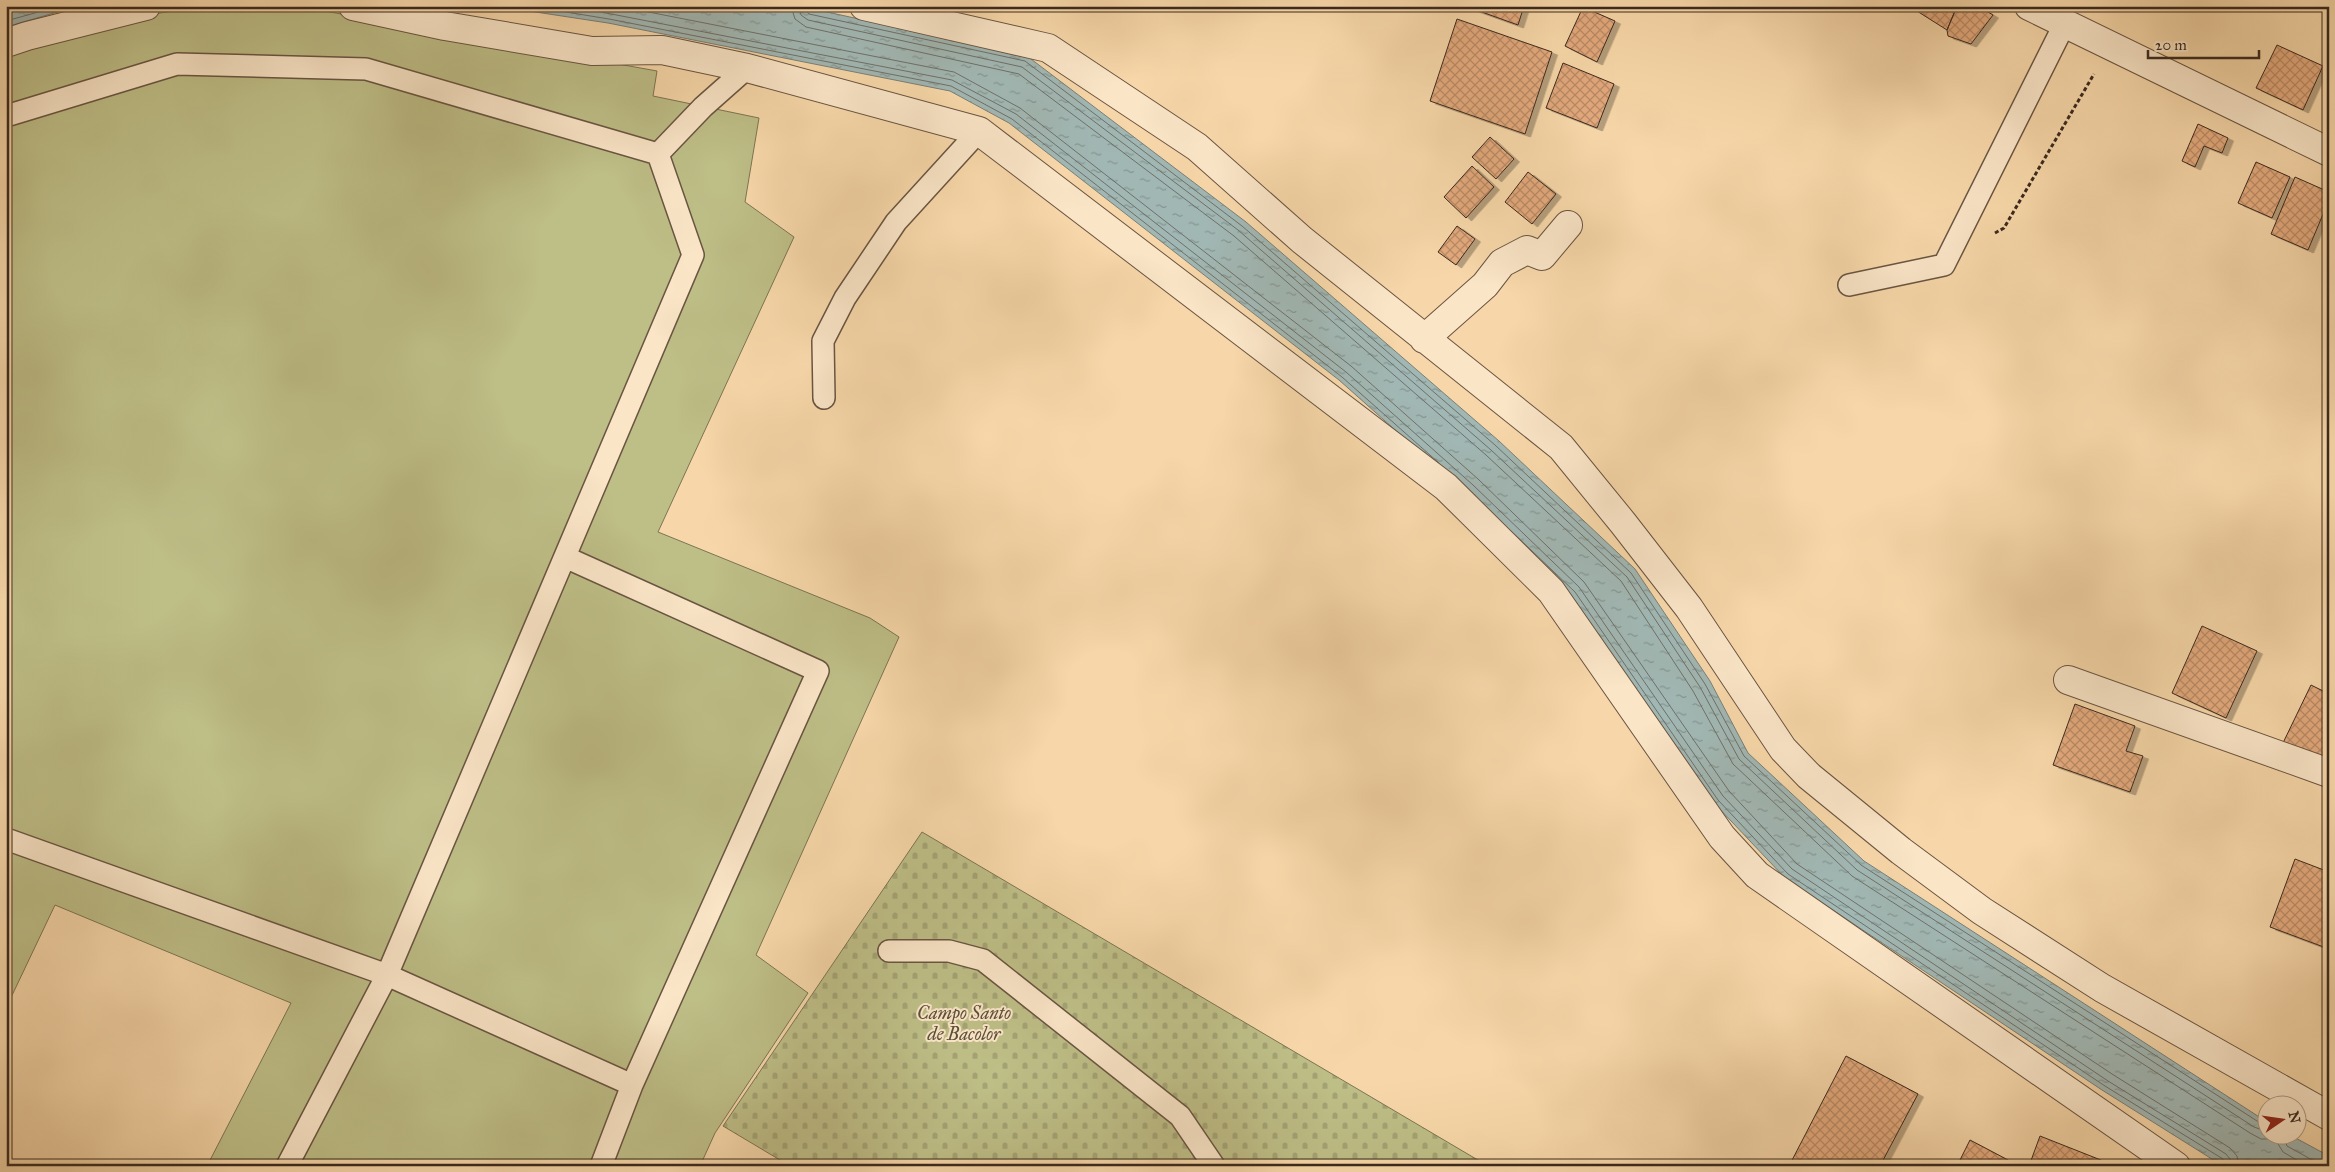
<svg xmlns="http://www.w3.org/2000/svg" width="2335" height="1172" font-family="'IM FELL Great Primer',serif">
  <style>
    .grass { fill: #bebe87; stroke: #7c7453 }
    .cemetery { fill: url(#cemetery-stones); stroke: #7c7453 }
    .water { fill: url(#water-ripples); stroke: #787f78 }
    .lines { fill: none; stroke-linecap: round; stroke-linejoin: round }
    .shore { stroke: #6e7069; stroke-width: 1 }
    .building { fill: url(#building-cross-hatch); stroke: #3a2a1f; filter: url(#shadow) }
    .lane-casing { stroke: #695542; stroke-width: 24 }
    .street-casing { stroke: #695542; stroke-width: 30 }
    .path { stroke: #3a2a1f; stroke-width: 3; stroke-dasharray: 4 2.5; stroke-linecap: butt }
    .lane { stroke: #fae5c7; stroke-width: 21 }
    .street { stroke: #fae5c7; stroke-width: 28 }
    .labels { text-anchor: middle; stroke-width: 4; stroke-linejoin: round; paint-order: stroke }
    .park-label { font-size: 18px; font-style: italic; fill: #5b4f39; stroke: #fae5c7 }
  </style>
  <defs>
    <pattern id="cemetery-stones" width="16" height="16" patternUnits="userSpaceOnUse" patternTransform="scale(1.25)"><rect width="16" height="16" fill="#bebe87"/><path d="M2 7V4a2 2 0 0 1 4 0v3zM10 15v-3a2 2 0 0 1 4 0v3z" fill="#a4a374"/></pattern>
    <pattern id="water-ripples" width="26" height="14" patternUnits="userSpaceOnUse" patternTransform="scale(1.25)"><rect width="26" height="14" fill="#a1b7b3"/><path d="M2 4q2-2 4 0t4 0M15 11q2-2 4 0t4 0" fill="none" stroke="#849591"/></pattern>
    <pattern id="building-cross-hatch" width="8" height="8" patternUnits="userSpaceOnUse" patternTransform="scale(1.25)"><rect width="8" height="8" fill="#e4aa7d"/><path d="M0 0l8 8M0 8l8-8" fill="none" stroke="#ba8b66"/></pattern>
    <filter id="shadow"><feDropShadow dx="5.5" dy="3" stdDeviation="0" flood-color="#0004"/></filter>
  </defs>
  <rect width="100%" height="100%" fill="#f7d7a9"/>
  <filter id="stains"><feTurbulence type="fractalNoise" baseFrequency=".004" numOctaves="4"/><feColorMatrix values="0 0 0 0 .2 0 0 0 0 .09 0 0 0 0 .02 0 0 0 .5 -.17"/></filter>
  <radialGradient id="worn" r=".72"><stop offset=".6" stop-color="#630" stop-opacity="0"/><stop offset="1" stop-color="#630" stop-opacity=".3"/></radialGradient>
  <path class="grass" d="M205,6H297L657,71L653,96L759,118L745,202L794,237L658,532L870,618L899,637L756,955L808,993L715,1133L700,1166H207L291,1003L55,905L6,1008V56L134,17Z"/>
  <path class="cemetery" d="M922,832L1488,1166H790L723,1126Z"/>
  <path class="water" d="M6,6H78L6,27Z
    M496,6H800L1027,56L1246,222L1499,441L1635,569L1710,681L1748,753L1864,861L2267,1122L2268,1134L2290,1135L2329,1156V1166H2223L2102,1090L1785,878L1714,803L1571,595L1466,493L1339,380L1009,123L950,91L608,23Z"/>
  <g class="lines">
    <path class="shore" d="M529,6L609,19L951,86L1012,119L1342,377L1439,463
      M570,6L952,80L1016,114L1346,372L1473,485L1579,587L1723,796L1792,869L2108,1081L2226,1154L2230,1159L2231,1166
      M618,6L954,72L1020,108L1351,366L1478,479L1584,582L1729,791L1797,864L2112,1074L2230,1148L2237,1156L2239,1166
      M791,6L795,19L806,27L1019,74L1234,236L1486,455L1621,581L1693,691L1733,764L1852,876L2250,1133L2261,1139H2275L2283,1152L2307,1166
      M799,6L801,15L808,20L1022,67L1238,230L1491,450L1627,577L1700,687L1739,759L1857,870L2254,1127L2268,1132
      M805,6L806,11L809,14L1025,61L1242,226L1495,445L1631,573L1705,684L1744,756L1861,865L2257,1121L2268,1126
      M6,21L60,6
      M1510,530L1575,592L1718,800L1788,874L2105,1086L2223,1159L2225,1166
      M2283,1134L2287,1146L2323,1166"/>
  </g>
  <path class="building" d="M1465,6H1524L1518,25Z
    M1909,6H1957L1947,30Z
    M1957,6H1978L1993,15L1971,44L1948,36L1947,30Z
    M1583,7L1615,21L1597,62L1565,46Z
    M1457,19L1552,52L1525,134L1430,101Z
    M2277,45L2323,66L2303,110L2256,88Z
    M1563,63L1614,84L1597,128L1546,108Z
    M2198,124L2228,138L2222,153L2204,146L2195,167L2182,161Z
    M1490,137L1514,159L1496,179L1472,157Z
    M2256,162L2290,177L2272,218L2238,203Z
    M1472,166L1494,187L1466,218L1444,197Z
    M1528,172L1556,194L1532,224L1505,202Z
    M2295,177L2329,192V200L2308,250L2271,234Z
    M1457,226L1475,239L1456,265L1438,252Z
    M2202,626L2257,651L2226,718L2172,693Z
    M2311,685L2329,694V769L2282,745Z
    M2075,704L2135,726L2126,751L2143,756L2130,792L2053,765Z
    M2295,859L2329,872V949L2270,927Z
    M1846,1056L1918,1094L1880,1166H1789Z
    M2040,1136L2116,1166H2029Z
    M1970,1140L2008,1160L2004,1166H1957Z"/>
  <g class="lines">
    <defs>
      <path id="lane" d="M6,116L177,64L366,69L658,154
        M658,154L703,107L747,68
        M1849,285L1944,265L2064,25
        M824,398L823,341L845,298L896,222L979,131
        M565,557L818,671L632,1085L601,1166
        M6,839L387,975L632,1085
        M889,951H949L983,960L1180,1116L1214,1166
        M287,1166L387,975L693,255L658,154"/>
      <path id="street" d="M353,6L445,26L592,51L662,50L747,68L979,131L1446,487L1551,591L1722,837L1757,875L2176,1166
        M864,6L1048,48L1197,147L1302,240L1561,447L1623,523L1689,608L1783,749L1809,776L1901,851L1982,911L2102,988L2329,1116
        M2029,6L2329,152
        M6,43L27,36L146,6
        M1424,339L1485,285L1502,263L1527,250L1542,256L1568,225
        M2068,680L2329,773"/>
    </defs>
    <use href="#lane" class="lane-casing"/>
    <use href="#street" class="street-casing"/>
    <path class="path" d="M1995,233L2004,228L2094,74"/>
    <use href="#lane" class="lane"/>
    <use href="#street" class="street"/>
  </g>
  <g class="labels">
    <g class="park-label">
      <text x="964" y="1019">Campo Santo<tspan x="964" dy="21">de Bacolor</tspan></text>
    </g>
  </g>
  <rect width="2335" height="1172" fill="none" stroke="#f7d7a9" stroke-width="25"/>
  <rect x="8" y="8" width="2320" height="1157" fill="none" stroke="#3a2a1f" stroke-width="2.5"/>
  <rect x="12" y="12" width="2310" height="1147" fill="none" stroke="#3a2a1f"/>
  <g transform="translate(2282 1120) rotate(77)"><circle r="24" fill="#fae5c7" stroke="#ad9a84"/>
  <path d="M0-4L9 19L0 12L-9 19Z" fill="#8f2418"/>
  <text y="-8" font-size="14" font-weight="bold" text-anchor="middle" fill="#3a2a1f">N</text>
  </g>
  <path d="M2148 50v8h111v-8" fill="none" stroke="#3a2a1f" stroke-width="2.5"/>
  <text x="2155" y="50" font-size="15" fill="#3a2a1f" stroke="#fae5c7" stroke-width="4" paint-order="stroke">20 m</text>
  <rect width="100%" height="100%" filter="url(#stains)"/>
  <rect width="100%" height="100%" fill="url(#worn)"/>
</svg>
